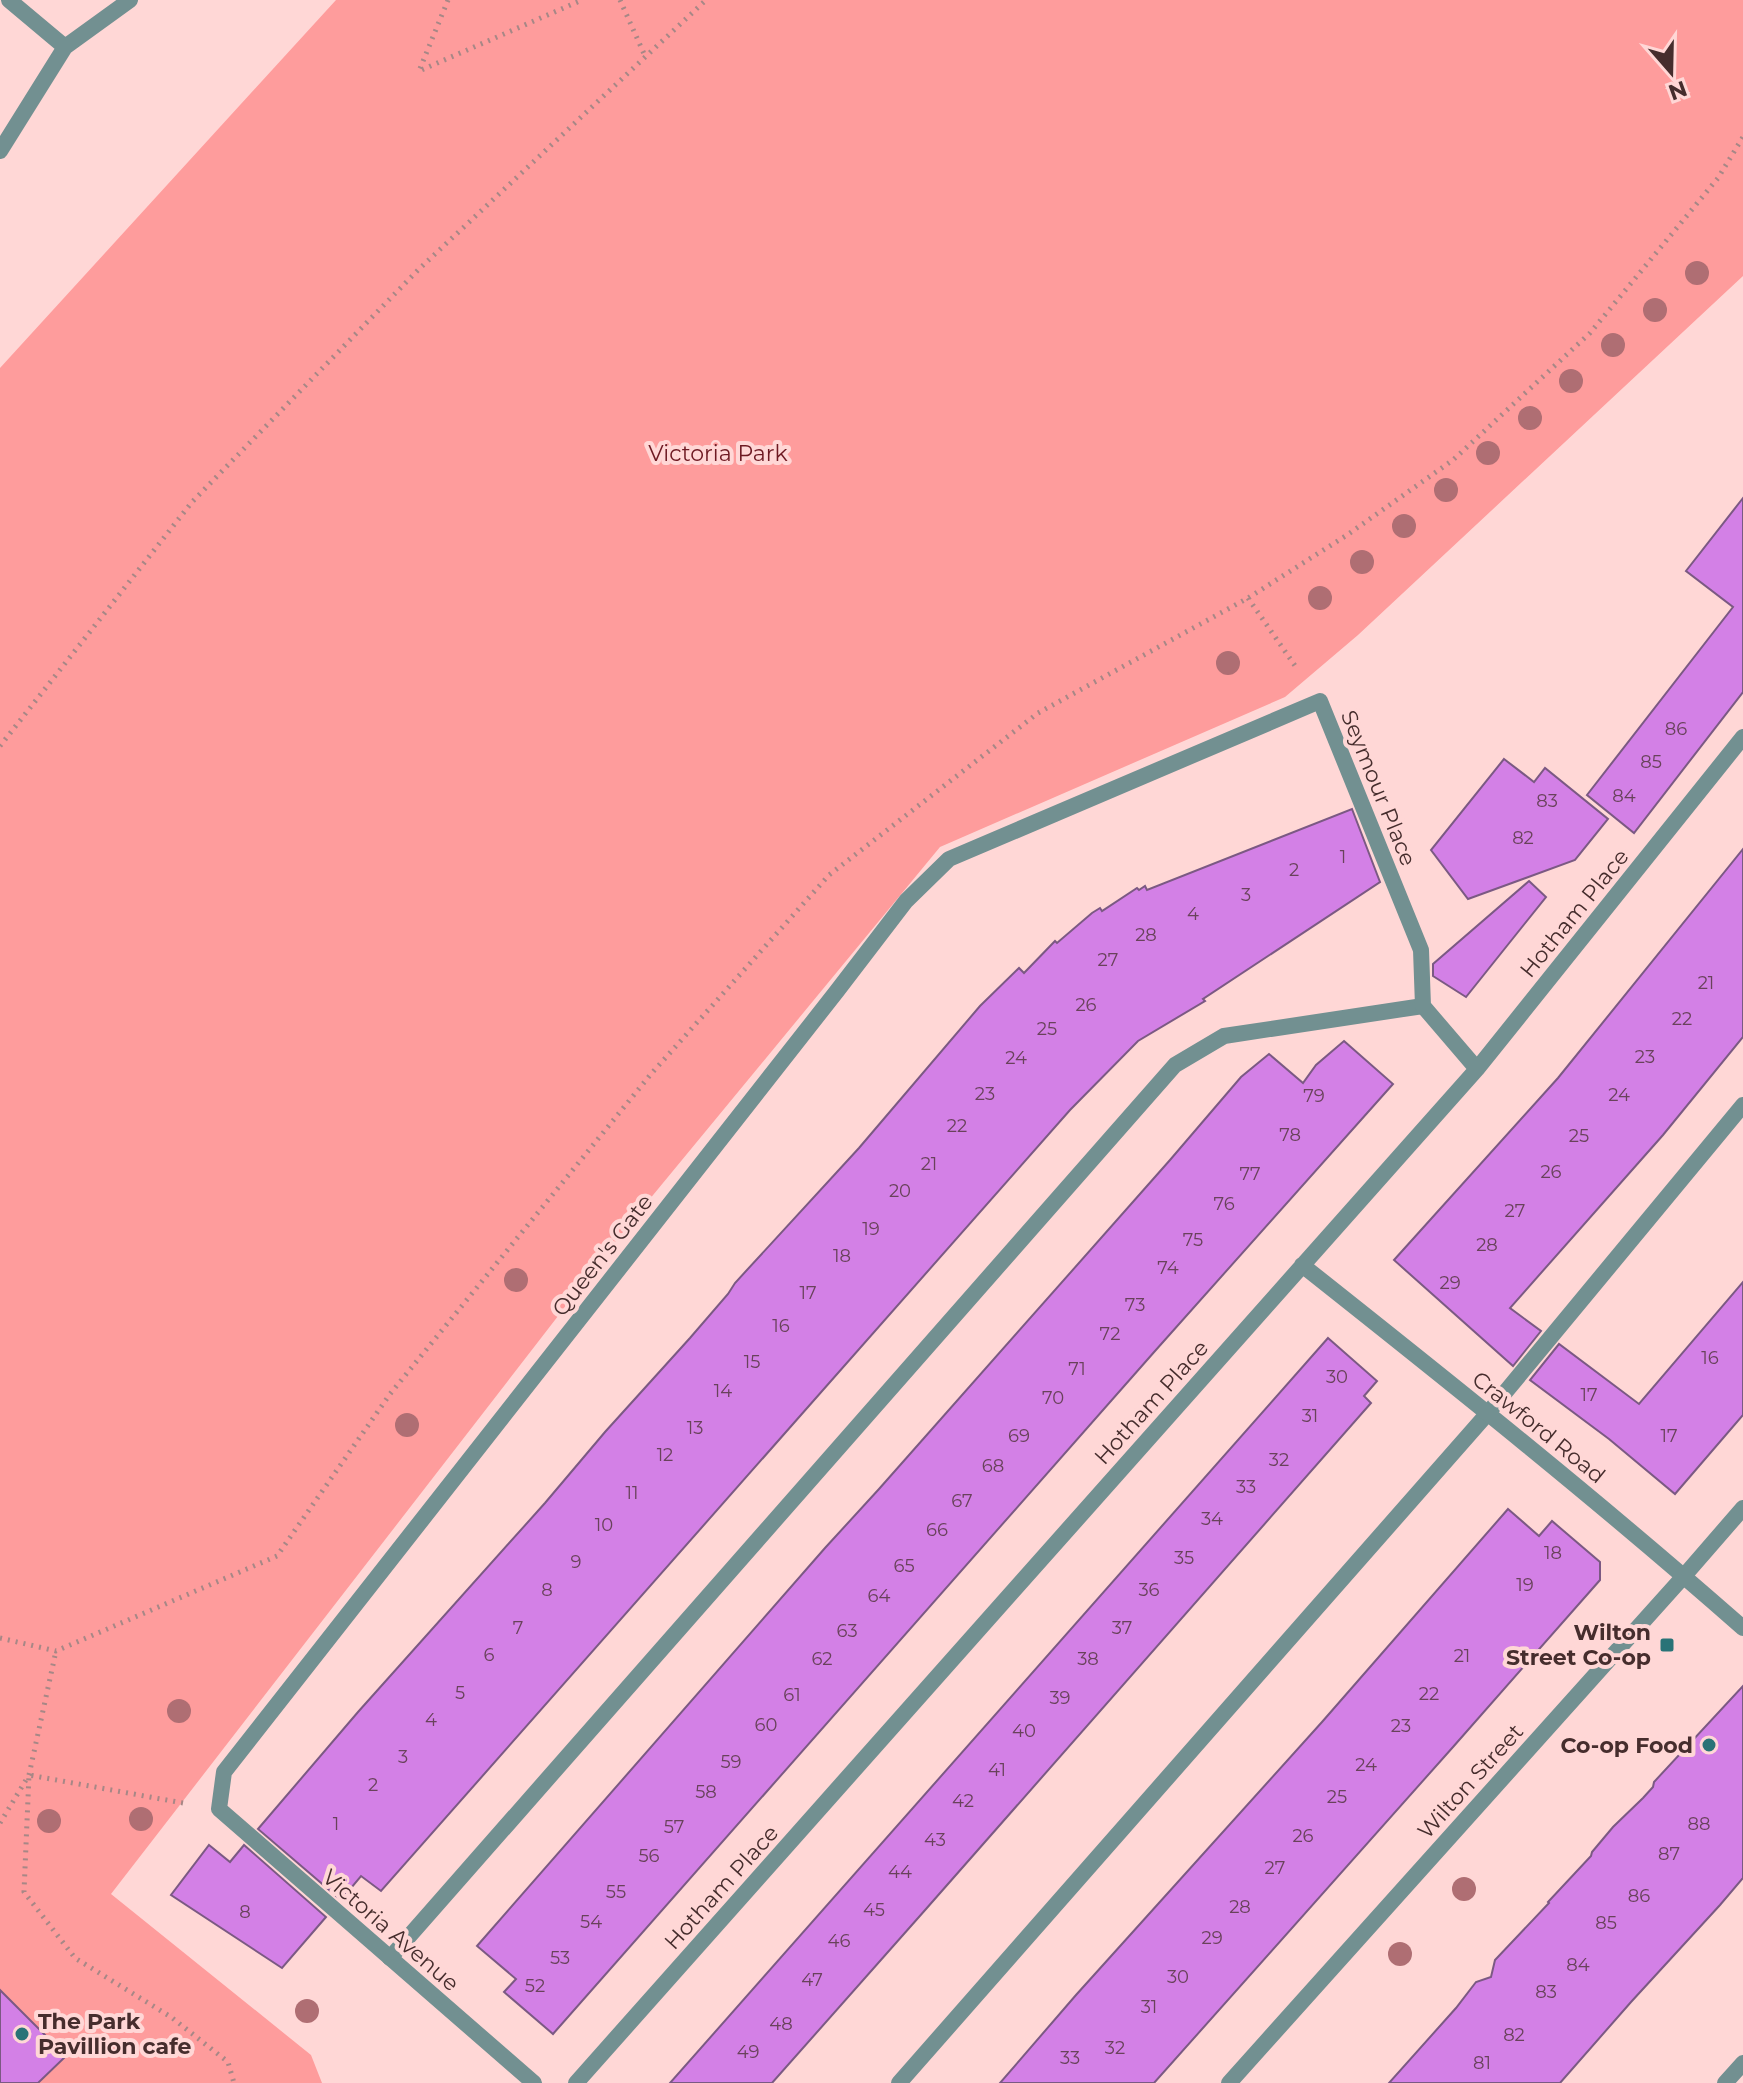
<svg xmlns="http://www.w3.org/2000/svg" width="1743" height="2083" font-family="Montserrat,sans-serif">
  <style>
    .green { fill: #fe9c9c }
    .building { fill: #d380e6; stroke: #7b5983; stroke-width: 2 }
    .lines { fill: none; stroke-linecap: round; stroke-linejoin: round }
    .path { stroke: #a78786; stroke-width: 5; stroke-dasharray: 2 6; stroke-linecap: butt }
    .service { stroke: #729091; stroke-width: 16 }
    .minor { stroke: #729091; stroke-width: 16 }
    .tree { fill: #af6e73 }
    .poi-dot { fill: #297377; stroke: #ffd7d6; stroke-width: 3 }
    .labels { text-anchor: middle; stroke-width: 8; stroke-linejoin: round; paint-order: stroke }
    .number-label { font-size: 18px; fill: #69425b }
    .park-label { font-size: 22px; fill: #6e1922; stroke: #ffd7d6 }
    .street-label { font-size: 22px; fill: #462d2d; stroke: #ffd7d6 }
    .poi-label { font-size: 22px; font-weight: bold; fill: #462d2d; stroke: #ffd7d6; text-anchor: end }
  </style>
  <rect width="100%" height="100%" fill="#ffd7d6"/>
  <path class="green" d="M336,0H1743V276L1358,635L1285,697L940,847L630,1223L111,1894L311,2055L322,2083H0V368Z"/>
  <path class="building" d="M1743,498V692L1634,833L1587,795L1733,607L1686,571Z
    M1504,759L1534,782L1545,768L1608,819L1575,860L1468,899L1431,850Z
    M1352,809L1380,882L1203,999L1205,1001L1138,1041L1070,1110L381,1891L361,1876L341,1900L258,1829L358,1712L545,1503L605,1432L690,1338L728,1294L735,1283L859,1148L980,1006L1019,968L1024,973L1055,941L1057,943L1092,913L1100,908L1102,911L1137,888L1139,890L1145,886L1147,890Z
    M1743,849V1037L1663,1135L1510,1308L1541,1331L1513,1366L1394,1260L1558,1078Z
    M1529,881L1546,897L1466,997L1433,976V964Z
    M1344,1041L1393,1084L1155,1351L553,2034L504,1992L516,1979L477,1946L825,1548L879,1489L1170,1160L1241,1077L1269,1054L1303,1083L1316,1065Z
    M1743,1282V1415L1675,1494L1609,1439L1530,1380L1559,1344L1639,1404Z
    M1328,1338L1377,1381L1364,1396L1371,1403L926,1909L772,2083H670Z
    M1508,1509L1539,1536L1552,1521L1600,1562V1580L1453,1747L1154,2083H1000L1076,1995L1322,1722Z
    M1743,1686V1878L1720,1905L1631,2002L1560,2083H1389L1456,2008L1476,1982L1491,1977L1495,1960L1549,1903L1548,1902L1591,1856L1592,1852L1613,1827L1643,1798L1653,1787L1654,1782Z
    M209,1845L230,1862L244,1845L326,1917L282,1968L171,1895Z
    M0,1990L66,2056L38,2083H0Z"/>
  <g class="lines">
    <path class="path" d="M448,0L419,71L582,0
      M620,0L645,56
      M1248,598L1298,670
      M0,746L192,502L418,270L706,0
      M0,1638L56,1651L277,1556L390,1394L651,1074L829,875L1038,713L1248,598L1347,535L1453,460L1590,333L1718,178L1743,137
      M183,1803L29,1775L24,1892L75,1958L171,2017L228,2062L234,2083
      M0,1823L29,1775L56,1651"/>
    <path class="service" d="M390,1958L1175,1065L1224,1036L1423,1006
      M899,2083L1488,1413L1743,1105
      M1725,2083L1743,2063"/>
    <path class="minor" d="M9,0L65,47
      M0,151L65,47L130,0
      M1302,1265C1451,1383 1600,1502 1743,1628
      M534,2083L219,1809L224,1772L837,991L906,901L949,859L1320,701L1421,950L1423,1006L1477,1069
      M576,2083L1477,1069L1743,737
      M1229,2083L1684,1576L1743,1508"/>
  </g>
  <g class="tree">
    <circle cx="1697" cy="273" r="12"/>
    <circle cx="1655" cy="310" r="12"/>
    <circle cx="1613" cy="345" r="12"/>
    <circle cx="1571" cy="381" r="12"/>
    <circle cx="1530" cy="418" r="12"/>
    <circle cx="1488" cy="453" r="12"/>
    <circle cx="1446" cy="490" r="12"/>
    <circle cx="1404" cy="526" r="12"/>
    <circle cx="1362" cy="562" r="12"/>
    <circle cx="1320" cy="598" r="12"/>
    <circle cx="1228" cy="663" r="12"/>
    <circle cx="516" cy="1280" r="12"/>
    <circle cx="407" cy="1425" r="12"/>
    <circle cx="179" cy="1711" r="12"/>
    <circle cx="141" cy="1819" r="12"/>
    <circle cx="49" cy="1821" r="12"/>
    <circle cx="1464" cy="1889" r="12"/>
    <circle cx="1400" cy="1954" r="12"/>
    <circle cx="307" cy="2011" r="12"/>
  </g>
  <g class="poi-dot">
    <rect x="1659" y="1637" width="16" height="16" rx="4"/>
    <circle cx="1709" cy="1745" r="8"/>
    <circle cx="22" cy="2034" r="8"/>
  </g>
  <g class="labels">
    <g class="number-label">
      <text x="1676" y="735">86</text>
      <text x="1651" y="768">85</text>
      <text x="1624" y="802">84</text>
      <text x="1547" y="807">83</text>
      <text x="1523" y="844">82</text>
      <text x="1343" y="863">1</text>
      <text x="1294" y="876">2</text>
      <text x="1246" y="901">3</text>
      <text x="1193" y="920">4</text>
      <text x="1146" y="941">28</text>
      <text x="1108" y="966">27</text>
      <text x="1706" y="989">21</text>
      <text x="1086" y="1011">26</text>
      <text x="1682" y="1025">22</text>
      <text x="1047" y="1035">25</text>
      <text x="1645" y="1063">23</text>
      <text x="1016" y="1064">24</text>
      <text x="985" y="1100">23</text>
      <text x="1619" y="1101">24</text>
      <text x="1314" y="1102">79</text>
      <text x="957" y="1132">22</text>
      <text x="1290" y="1141">78</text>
      <text x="1579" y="1142">25</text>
      <text x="929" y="1170">21</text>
      <text x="1551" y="1178">26</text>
      <text x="1250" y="1180">77</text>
      <text x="900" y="1197">20</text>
      <text x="1224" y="1210">76</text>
      <text x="1515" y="1217">27</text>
      <text x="871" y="1235">19</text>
      <text x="1193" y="1246">75</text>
      <text x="1487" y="1251">28</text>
      <text x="842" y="1262">18</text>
      <text x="1168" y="1274">74</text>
      <text x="1450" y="1289">29</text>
      <text x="808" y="1299">17</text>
      <text x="1135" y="1311">73</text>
      <text x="781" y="1332">16</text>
      <text x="1110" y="1340">72</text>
      <text x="1710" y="1364">16</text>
      <text x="752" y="1368">15</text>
      <text x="1077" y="1375">71</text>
      <text x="1337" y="1383">30</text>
      <text x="723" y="1397">14</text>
      <text x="1589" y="1401">17</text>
      <text x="1053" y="1404">70</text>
      <text x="1310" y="1422">31</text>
      <text x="695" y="1434">13</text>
      <text x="1019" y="1442">69</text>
      <text x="1669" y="1442">17</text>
      <text x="665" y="1461">12</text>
      <text x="1279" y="1466">32</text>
      <text x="993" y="1472">68</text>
      <text x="1246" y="1493">33</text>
      <text x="632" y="1499">11</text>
      <text x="962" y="1507">67</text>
      <text x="1212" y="1525">34</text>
      <text x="604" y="1531">10</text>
      <text x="937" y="1536">66</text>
      <text x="1553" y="1559">18</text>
      <text x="1184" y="1564">35</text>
      <text x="576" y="1568">9</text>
      <text x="904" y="1572">65</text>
      <text x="1525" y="1591">19</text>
      <text x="547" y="1596">8</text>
      <text x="1149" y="1596">36</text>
      <text x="879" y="1602">64</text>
      <text x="518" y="1634">7</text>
      <text x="1122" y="1634">37</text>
      <text x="847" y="1637">63</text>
      <text x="489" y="1661">6</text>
      <text x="1462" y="1662">21</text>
      <text x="822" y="1665">62</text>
      <text x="1088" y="1665">38</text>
      <text x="460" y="1699">5</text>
      <text x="1429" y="1700">22</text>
      <text x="792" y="1701">61</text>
      <text x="1060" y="1704">39</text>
      <text x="431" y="1726">4</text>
      <text x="766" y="1731">60</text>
      <text x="1401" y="1732">23</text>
      <text x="1024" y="1737">40</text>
      <text x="403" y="1763">3</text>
      <text x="731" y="1768">59</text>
      <text x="1366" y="1771">24</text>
      <text x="997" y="1776">41</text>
      <text x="373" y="1791">2</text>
      <text x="706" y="1798">58</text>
      <text x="1337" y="1803">25</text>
      <text x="963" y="1807">42</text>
      <text x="336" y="1830">1</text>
      <text x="1699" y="1830">88</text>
      <text x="674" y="1833">57</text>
      <text x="1303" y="1842">26</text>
      <text x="935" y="1846">43</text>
      <text x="1669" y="1860">87</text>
      <text x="649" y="1862">56</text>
      <text x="1275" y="1874">27</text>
      <text x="900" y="1878">44</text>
      <text x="616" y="1898">55</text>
      <text x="1639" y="1902">86</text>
      <text x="1240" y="1913">28</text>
      <text x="874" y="1916">45</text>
      <text x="245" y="1918">8</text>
      <text x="591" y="1928">54</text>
      <text x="1606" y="1929">85</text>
      <text x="1212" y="1944">29</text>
      <text x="839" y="1947">46</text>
      <text x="560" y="1964">53</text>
      <text x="1578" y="1971">84</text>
      <text x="1178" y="1983">30</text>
      <text x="812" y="1986">47</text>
      <text x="535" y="1992">52</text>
      <text x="1546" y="1998">83</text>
      <text x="1149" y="2013">31</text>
      <text x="781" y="2030">48</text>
      <text x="1514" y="2041">82</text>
      <text x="1115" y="2054">32</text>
      <text x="748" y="2058">49</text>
      <text x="1070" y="2064">33</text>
      <text x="1482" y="2069">81</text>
    </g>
    <g class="park-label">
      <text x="718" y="461">Victoria Park</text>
    </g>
    <g class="street-label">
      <text transform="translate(1379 788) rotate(68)" y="8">Seymour Place</text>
      <text transform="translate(1574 913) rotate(-51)" y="8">Hotham Place</text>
      <text transform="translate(602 1255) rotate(-52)" y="8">Queen's Gate</text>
      <text transform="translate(1151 1402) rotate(-48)" y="8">Hotham Place</text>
      <text transform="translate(1539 1427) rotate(39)" y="8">Crawford Road</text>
      <text transform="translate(1470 1781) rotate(-48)" y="8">Wilton Street</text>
      <text transform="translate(721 1887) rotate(-48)" y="8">Hotham Place</text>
      <text transform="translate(391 1930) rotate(41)" y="8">Victoria Avenue</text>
    </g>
    <g class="poi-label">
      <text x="1651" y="1640">Wilton<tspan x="1651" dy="25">Street Co-op</tspan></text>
      <text x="1693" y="1753">Co-op Food</text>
      <text x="38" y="2029" text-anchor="start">The Park<tspan x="38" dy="25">Pavillion cafe</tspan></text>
    </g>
  </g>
  <g transform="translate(1671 72) rotate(160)" stroke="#ffd7d6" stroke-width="6" paint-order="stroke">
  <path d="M0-6L14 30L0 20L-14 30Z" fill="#462d2d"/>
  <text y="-12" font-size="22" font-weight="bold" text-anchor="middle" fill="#462d2d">N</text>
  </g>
</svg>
